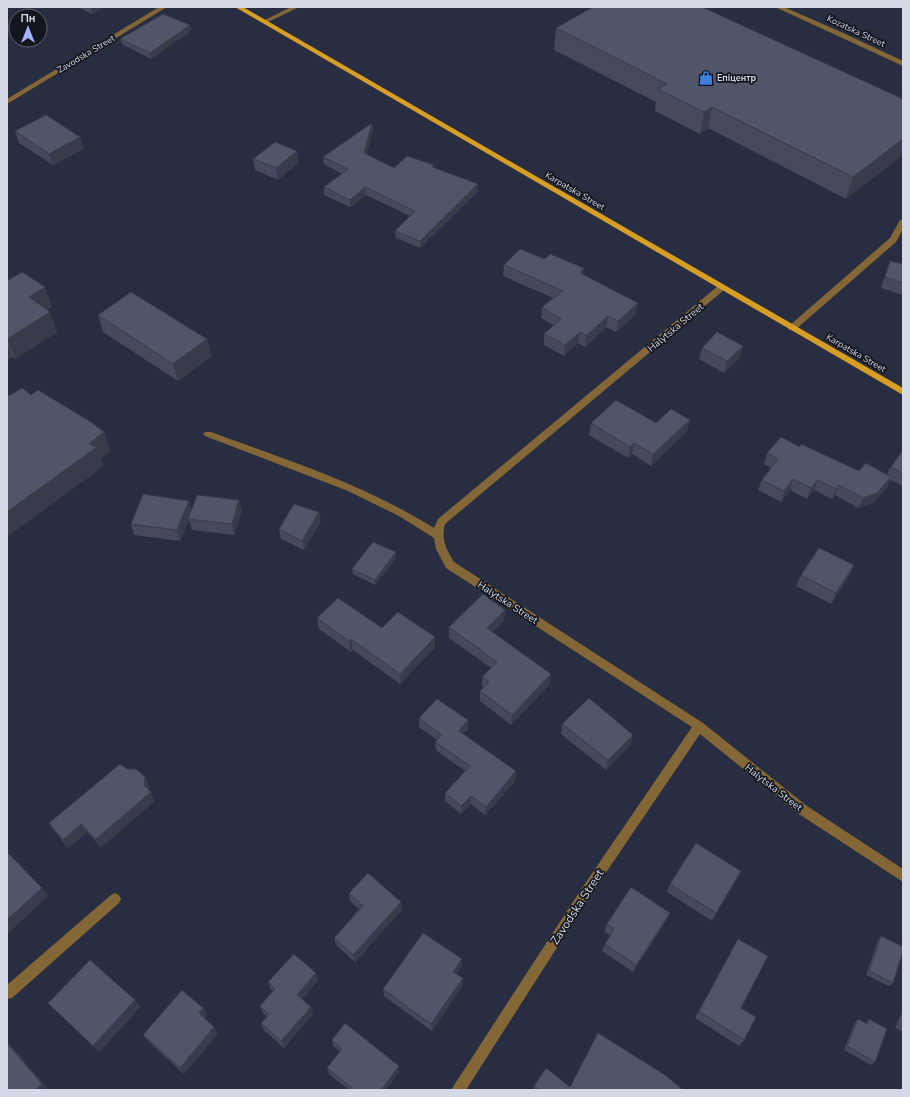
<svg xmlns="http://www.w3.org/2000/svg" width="910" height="1097" font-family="'Nunito Sans',sans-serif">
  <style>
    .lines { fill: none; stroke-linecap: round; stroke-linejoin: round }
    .minor { fill: #836736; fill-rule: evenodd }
    .major { fill: #d79e26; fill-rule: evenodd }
    .wall { fill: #45495b }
    .shaded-wall { fill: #383c4a }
    .building { fill: #50556a; stroke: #383c4a }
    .labels { text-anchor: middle; stroke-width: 3.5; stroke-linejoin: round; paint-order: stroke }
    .far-street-label { font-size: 9px; fill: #d5d8e5; stroke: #14161f }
    .far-poi-label { font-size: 9px; font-weight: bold; fill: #d5d8e5; stroke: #14161f; text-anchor: start }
    .street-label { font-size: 10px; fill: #d5d8e5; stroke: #14161f }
    .near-street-label { font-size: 12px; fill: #d5d8e5; stroke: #14161f }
  </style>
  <rect width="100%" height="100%" fill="#292d41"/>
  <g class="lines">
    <path class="minor" d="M159,7H167L7,104V99Z
      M291,7H299L266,23L261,22Z
      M775,7H784L841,32L903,61V66Z
      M903,219V229L896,242L795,330H789L788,328L789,326L890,238L900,220Z
      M721,285L724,286V290L445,524C441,539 446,549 454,562L703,723L807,806L903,869V882L799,814L700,734L588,899L466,1090H451L580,891L692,727L446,568L436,549L434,538L399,516L348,491L205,436L203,434L205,432H211C287,460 365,485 434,528L438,519L718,286Z
      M115,893L119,895L121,899L119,903L12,998L7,999V985L111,895Z"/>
    <path class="major" d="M235,7H243L903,388V395Z"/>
  </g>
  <path class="wall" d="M78,7H104L92,14Z
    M190,25L191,31L151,59L122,44L120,39Z
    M556,28L903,99L846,199L708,128L700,134L655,111L656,102L554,50Z
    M372,123L373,130L366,154L394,168H434L478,184V191L420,248L396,238L395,231L410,216L366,195L350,207L324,195V187L342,174L324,164L323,157Z
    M15,131L80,137L83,149L53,165L19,143Z
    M297,151L298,163L278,180L255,170L253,159Z
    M545,259L584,275L636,314L616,332L606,327L585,347L578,343L564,356L544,345V334L554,326L541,318L542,307L553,298L503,276L504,265Z
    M890,261L903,264V295L881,288Z
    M7,281L52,307L47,310L50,312L57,332L15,359L12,357L7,360Z
    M98,315L207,339L211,356L178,381L103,332Z
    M743,346L740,357L724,373L699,359L702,348Z
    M690,420L687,431L651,466L632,454L628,458L589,435L591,423H656Z
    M800,447L859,471L887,474L891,467L903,450V486L890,480L887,487L873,503L858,508L835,495L832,499L814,490L807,499L790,490L781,502L758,490L762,480L771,468L764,464L767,453Z
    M191,510L242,511L234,535L192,530L189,520L180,541L134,535L131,524Z
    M319,512L321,521L304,550L281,539L279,529Z
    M396,552V558L375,585L353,574L352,569Z
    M854,565L849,576L831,604L796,586L801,575Z
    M505,610L504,620L492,632L550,684L511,725L480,701V691L483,688L482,687V677L491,668L449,638V627Z
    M317,618L435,637V648L400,684L353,650L351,652L319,629Z
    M419,718L468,720V729L463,734L516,771V780L485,815L471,804L461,814L445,801V793L465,771L436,750L435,742L437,740L419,727Z
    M562,724L631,744L606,770L561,734Z
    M150,787L149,790L155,801L101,847L87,832L68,848L55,832L49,823Z
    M741,871L737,879L712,921L667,892L670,884Z
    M349,893L401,902L402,910L355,962L336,945L334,938L359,909L350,901Z
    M670,913L666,921L633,972L602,951L605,944L610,935L604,932L607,924Z
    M881,936L893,983L889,986L866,975L878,940Z
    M738,939L741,1008L744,1040L739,1046L695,1018Z
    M462,966L457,974L463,985L432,1031L384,996L383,989Z
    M318,980L302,999L311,1007L313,1014L284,1048L264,1030L261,1023L267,1017L263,1013L260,1006L273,991L271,990L268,982Z
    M135,1000L140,1007L99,1052L48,1003Z
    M903,1011V1032L895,1028Z
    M207,1014L204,1018L218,1033L184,1074L148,1041L143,1035Z
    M858,1019L866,1023L869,1019L875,1062L871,1065L844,1050L855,1022Z
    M332,1040L399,1072L386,1090H349L329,1074L327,1068L340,1051L333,1046Z
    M534,1086L570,1087L683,1090H533Z"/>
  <path class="shaded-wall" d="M93,7H104L92,14L91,8Z
    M190,25L191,31L151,59L150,53Z
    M712,107L708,128L700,134L704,112Z
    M372,123L373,130L365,161L364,153Z
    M80,137L83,149L53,165L49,154Z
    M903,139V155L846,199L853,177Z
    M297,151L298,163L278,180L276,168Z
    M478,184V191L420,248V241Z
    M365,187L366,195L350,207V200Z
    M584,268L583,279L580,273Z
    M45,287L52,307L36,317L29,297Z
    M638,303L636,314L616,332L618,321Z
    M50,312L57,332L15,359L7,339Z
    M608,316L606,327L585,347L586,336Z
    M580,332L578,343L564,356L565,345Z
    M207,339L211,356L178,381L173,364Z
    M7,344L12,357L7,360Z
    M743,346L740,357L724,373L727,361Z
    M690,420L687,431L651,466L653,454Z
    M104,432L111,451L101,459L104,466L7,537V512Z
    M634,443L632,454L628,458L630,447Z
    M891,477L887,487L873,503L858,508L863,498Z
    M793,479L790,490L781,502L784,491Z
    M818,480L814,490L807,499L811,488Z
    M839,485L835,495L832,499L836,489Z
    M239,500L242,511L234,535L232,524Z
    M189,501L192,512L188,519L189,520L180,541L177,530Z
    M319,512L321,521L304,550L302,541Z
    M396,552V558L375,585V580Z
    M854,565L849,576L831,604L836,593Z
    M505,610L504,620L486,638L487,628Z
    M435,637V648L400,684V674Z
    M351,639L353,650L351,652L349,641Z
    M551,674L550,684L511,725L512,715Z
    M468,720V729L459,740V731Z
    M633,735L631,744L606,770L608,760Z
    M516,771V780L485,815L486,807Z
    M145,777L150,787L148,794L151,792L155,801L101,847L96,839L144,785Z
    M471,796V804L461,814V806Z
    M81,824L87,832L68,848L63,840Z
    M741,871L737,879L712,921L716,913Z
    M42,888L48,896L7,934V920Z
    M401,902L402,910L355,962L353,955Z
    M670,913L666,921L633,972L636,965Z
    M462,959V966L453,979V972Z
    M316,973L318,980L299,1002L297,995Z
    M463,978V985L432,1031L431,1024Z
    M135,1000L140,1007L99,1052L93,1046Z
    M311,1007L313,1014L284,1048L281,1041Z
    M203,1008L207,1014L203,1019L199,1013Z
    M214,1027L218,1033L184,1074L180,1068Z
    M7,1043L13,1048L48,1089V1090H35Z
    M399,1066V1072L386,1090H381Z"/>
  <path class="building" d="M593,7H702L903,99V139L853,177L712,107L704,112L658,89L667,84L556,28Z
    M163,14L190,25L150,53L120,39Z
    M46,115L80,137L49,154L15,131Z
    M372,123L364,153L394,168L407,156L434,165L432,167L478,184L420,241L395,231L415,211L365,187L350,200L324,187L348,169L323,157Z
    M275,142L297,151L276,168L253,159Z
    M520,249L545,259L550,254L584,268L580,273L638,303L618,321L608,316L586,336L580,332L565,345L544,334L561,319L542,307L563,291L504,265Z
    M890,261L903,264V283L885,277Z
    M22,272L45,287L29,297L50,312L7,339V281Z
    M131,292L207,339L173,364L98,315Z
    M717,332L743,346L727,361L702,348Z
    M22,388L31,395L38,390L91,422L104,432L89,444L97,447L7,512V394L9,396Z
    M616,400L656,423L671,409L690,420L653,454L634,443L630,447L591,423Z
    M781,437L800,447L801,444L859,471L866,463L891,477L877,493L863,498L839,485L836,489L818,480L811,488L793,479L784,491L762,480L778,459L767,453Z
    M903,450V473L891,467Z
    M143,494L189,501L177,530L131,524Z
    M197,495L239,500L232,524L188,519Z
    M294,504L319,512L302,541L279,529Z
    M373,542L396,552L375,580L352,569Z
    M819,548L854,565L836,593L801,575Z
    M483,594L505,610L487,628L551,674L512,715L480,691L489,682L482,677L497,662L449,627Z
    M338,598L382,628L398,612L435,637L400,674L351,639L349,641L317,618Z
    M589,698L633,735L608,760L562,724Z
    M437,699L468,720L459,731L516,771L486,807L471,796L461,806L445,793L470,766L435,742L442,735L419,718Z
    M120,764L127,769H136L145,777L144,785L151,792L96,839L81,824L63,840L49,823Z
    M696,843L741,871L716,913L670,884Z
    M7,852L42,888L7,920Z
    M368,873L401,902L353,955L334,938L363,906L349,893Z
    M631,887L670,913L636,965L605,944L614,929L607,924Z
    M423,933L462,959L453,972L463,978L431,1024L383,989Z
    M881,936L903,947V951L893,983L869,971Z
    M738,939L768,956L741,1008L756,1017L744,1040L699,1011Z
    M294,954L316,973L297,995L311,1007L281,1041L261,1023L269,1015L260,1006L275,989L268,982Z
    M90,960L135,1000L93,1046L48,1003Z
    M182,990L203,1008L199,1013L214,1027L180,1068L143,1035Z
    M858,1019L867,1024L869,1019L887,1029L875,1062L847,1046Z
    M345,1023L399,1066L381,1090H354L327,1068L342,1049L332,1040Z
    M598,1033L665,1075L683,1090H539L534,1086L546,1068L570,1087Z
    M7,1043L42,1084L35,1090H7Z"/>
  <defs>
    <symbol id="shop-bare" viewBox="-9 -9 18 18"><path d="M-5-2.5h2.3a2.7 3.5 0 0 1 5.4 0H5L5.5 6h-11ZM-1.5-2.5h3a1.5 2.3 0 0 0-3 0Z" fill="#3f7fe0" stroke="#14161f" stroke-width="2.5" paint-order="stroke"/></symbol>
  </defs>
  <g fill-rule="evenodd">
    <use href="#shop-bare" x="696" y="68" width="20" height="20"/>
  </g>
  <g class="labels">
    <g class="far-street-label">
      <text transform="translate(856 31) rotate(25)" y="3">Kozatska Street</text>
      <text transform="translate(86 54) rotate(-31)" y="3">Zavodska Street</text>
      <text transform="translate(575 191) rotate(30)" y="3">Karpatska Street</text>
      <text transform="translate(856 353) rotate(30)" y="3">Karpatska Street</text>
    </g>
    <g class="far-poi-label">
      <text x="717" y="81">Епіцентр</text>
    </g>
    <g class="street-label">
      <text transform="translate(675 327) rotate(-40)" y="4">Halytska Street</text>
      <text transform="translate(508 602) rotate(33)" y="4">Halytska Street</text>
      <text transform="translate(774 787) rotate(38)" y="4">Halytska Street</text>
    </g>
    <g class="near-street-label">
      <text transform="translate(577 907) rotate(-57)" y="4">Zavodska Street</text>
    </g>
  </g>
  <rect width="910" height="1097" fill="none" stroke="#d5d8e5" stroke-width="16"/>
  <g transform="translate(28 28)"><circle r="19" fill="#14161f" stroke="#61646e"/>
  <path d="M0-3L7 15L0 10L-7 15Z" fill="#a2b2fd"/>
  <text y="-6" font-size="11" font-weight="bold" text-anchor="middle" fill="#d5d8e5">Пн</text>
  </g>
</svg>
